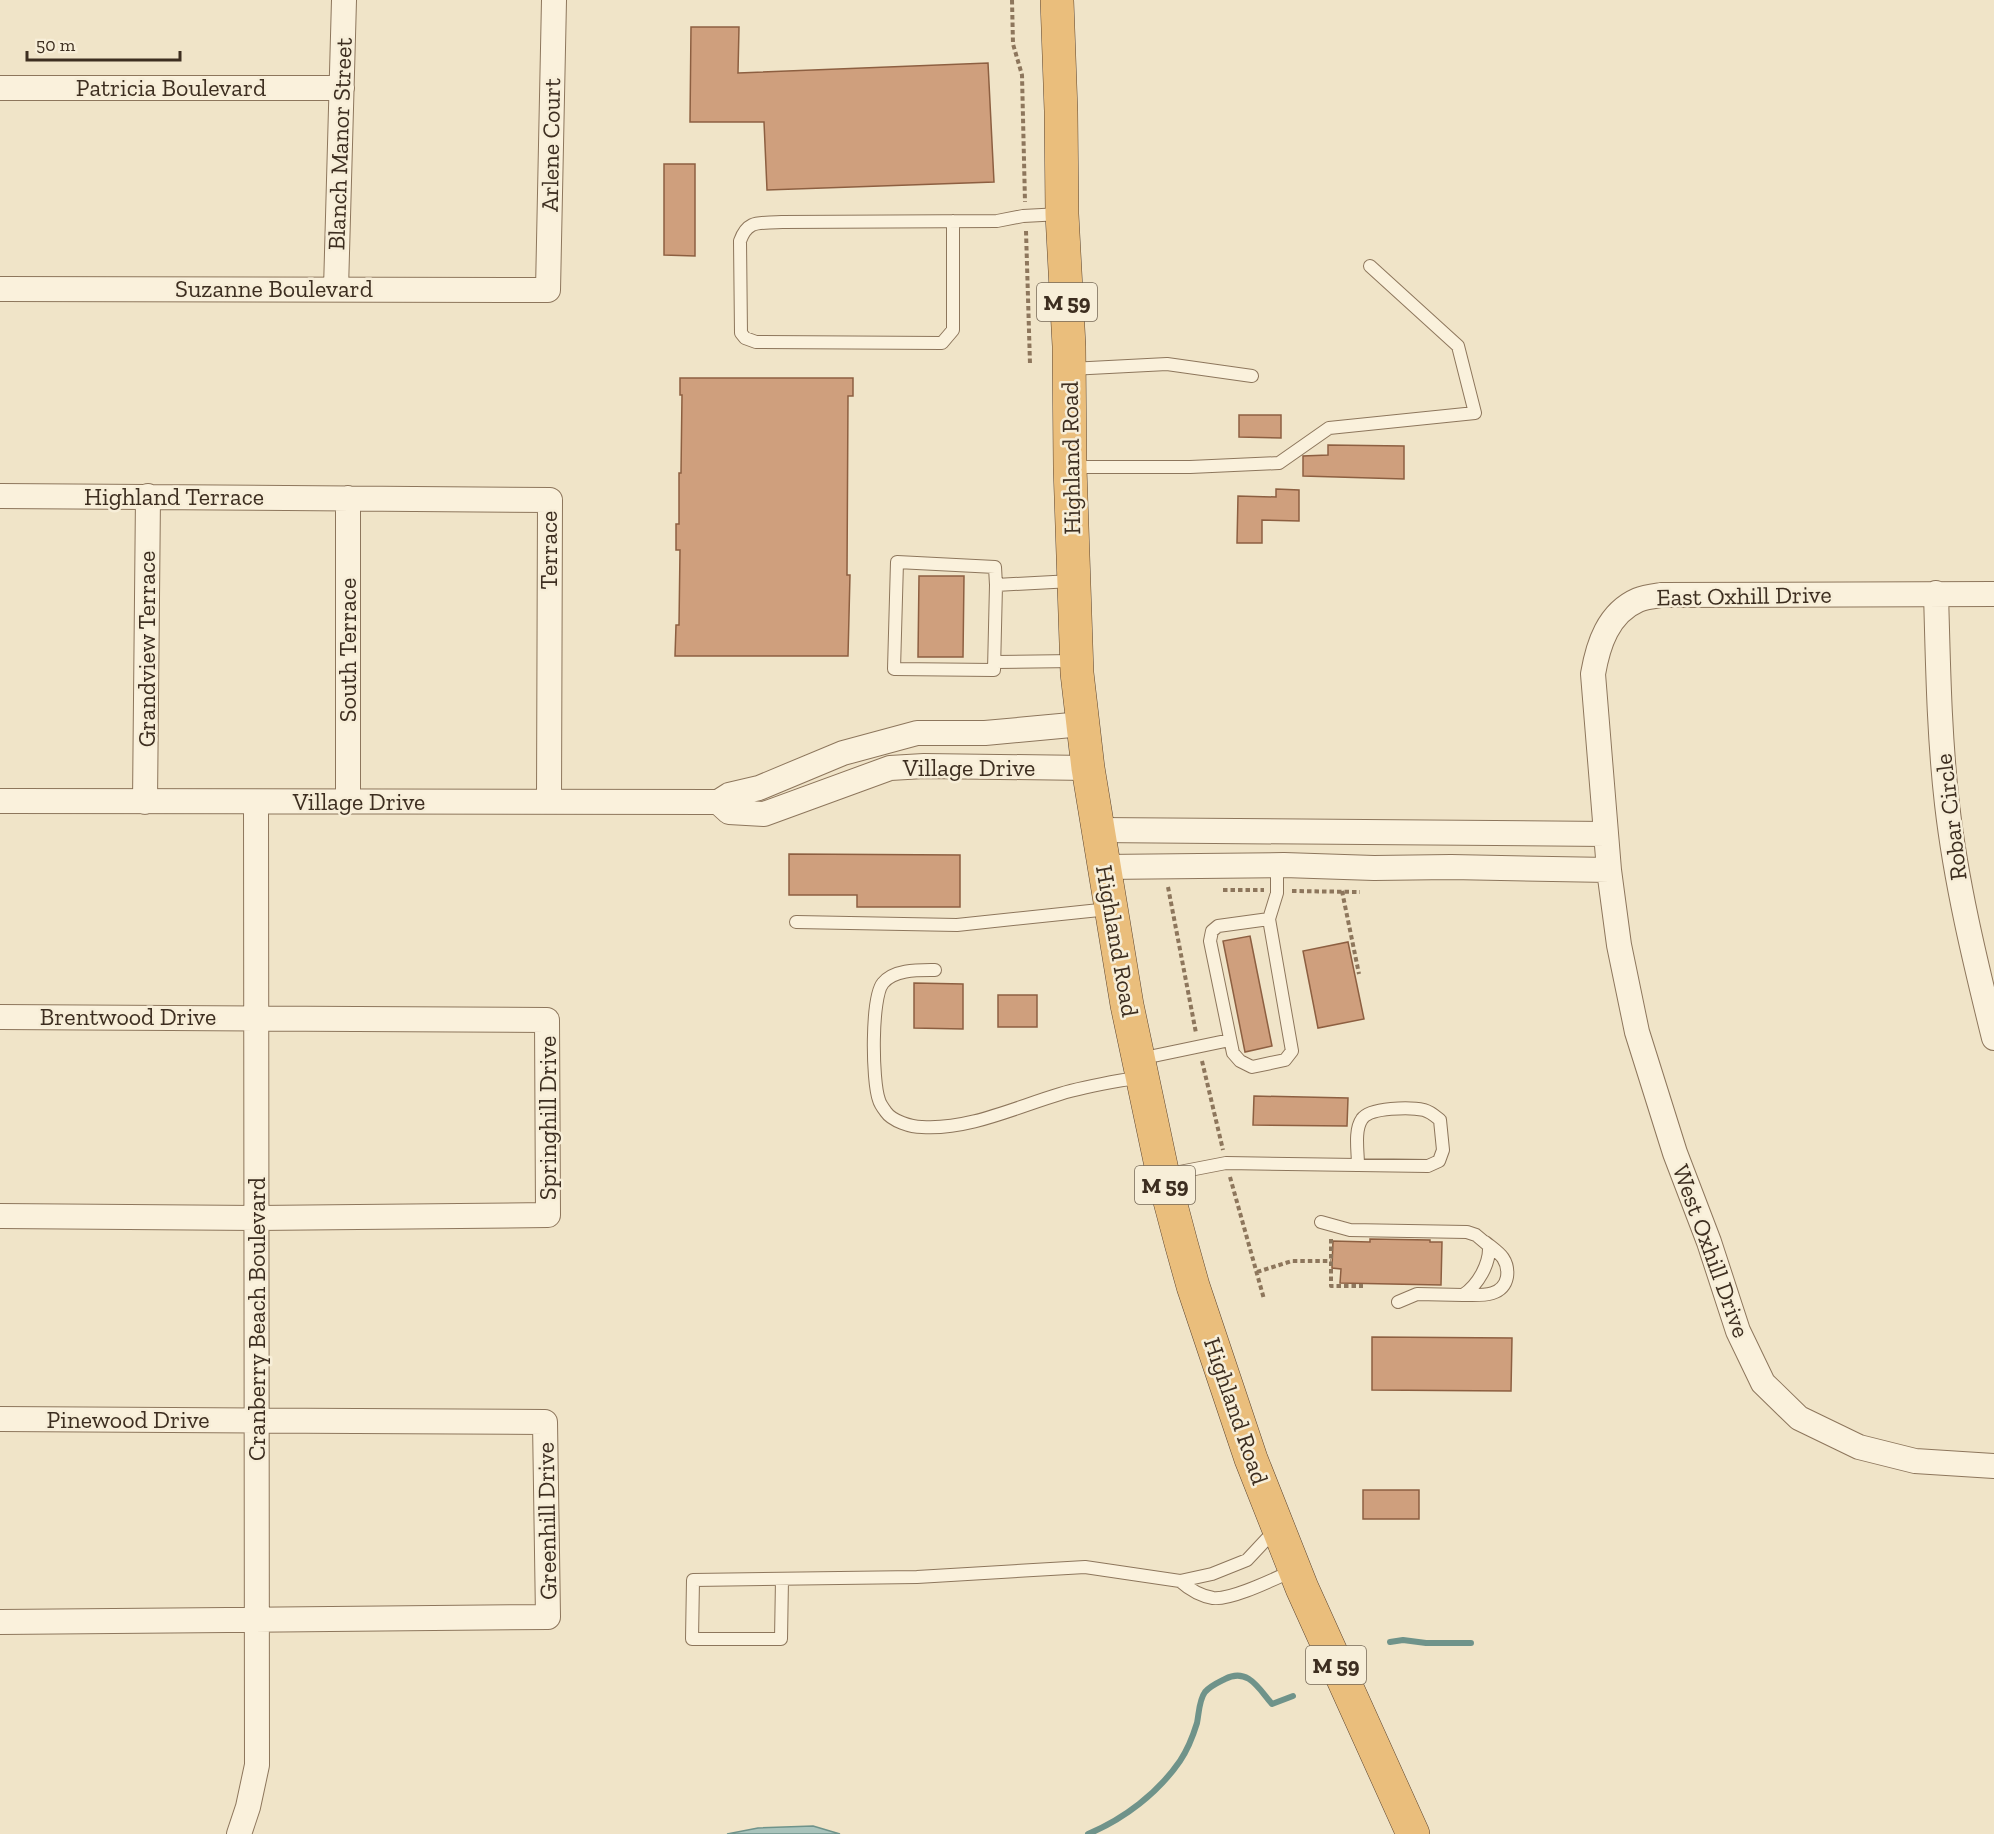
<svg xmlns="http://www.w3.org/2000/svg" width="1994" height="1834" font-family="'Zilla Slab',serif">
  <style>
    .water { fill: #a9c4bc; stroke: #6f938a; stroke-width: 1.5 }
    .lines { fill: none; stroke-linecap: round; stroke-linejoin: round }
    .stream { stroke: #6f938a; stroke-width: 6 }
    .building { fill: #cf9f7d; stroke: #8d5f41; stroke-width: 1.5 }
    .service-casing { stroke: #8d765c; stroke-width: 14 }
    .minor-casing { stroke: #8d765c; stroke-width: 26 }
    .trunk-casing { stroke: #5b4430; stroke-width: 34 }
    .path { stroke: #8d765c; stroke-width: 4; stroke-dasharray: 4.5 3; stroke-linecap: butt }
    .service { stroke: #faf1dc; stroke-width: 12 }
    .minor { stroke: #faf1dc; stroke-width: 24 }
    .trunk { stroke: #eabe7c; stroke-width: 33 }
    .labels { text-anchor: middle; stroke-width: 5; stroke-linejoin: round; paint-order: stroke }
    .shield { fill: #f7eed8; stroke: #756857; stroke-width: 1.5 }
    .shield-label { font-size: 22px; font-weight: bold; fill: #3d2e20 }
    .street-label { font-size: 24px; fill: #3d2e20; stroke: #f7eed8 }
  </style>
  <rect width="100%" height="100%" fill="#f0e4c8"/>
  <path class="water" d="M813,1826L840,1834H727L758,1828Z"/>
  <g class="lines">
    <path class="stream" d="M1390,1642L1403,1640L1426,1643H1471
      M1088,1834C1124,1819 1158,1793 1180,1761C1188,1749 1193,1736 1197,1723C1199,1713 1199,1700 1205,1692C1210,1686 1219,1682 1225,1679C1248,1667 1259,1689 1272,1704L1293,1696"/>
  </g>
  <path class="building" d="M691,27H739L738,73L988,63L994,182L767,190L764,122H690Z
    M664,164H695V256L664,255Z
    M680,378H853V396H848L847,575H850L848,656H675L676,625H679L680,550H676V524H679V473H681L682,395H680Z
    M1239,415H1281V438L1239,437Z
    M1328,445L1404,446V479L1303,476V456L1328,455Z
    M1276,489L1299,490V521L1262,520V543H1237L1238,496L1276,497Z
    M919,576H964L963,657H918Z
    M789,854L960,855V907H857V895H789Z
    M1250,936L1272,1046L1245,1052L1223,941Z
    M1348,942L1364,1019L1318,1028L1303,951Z
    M914,983L963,984V1029L914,1028Z
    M998,995H1037V1027H998Z
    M1254,1096L1348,1098L1347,1126L1253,1125Z
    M1370,1239L1430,1240V1242H1442L1441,1285L1340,1283L1341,1269L1332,1268L1333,1241L1370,1242Z
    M1372,1337L1512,1338L1511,1391L1372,1390Z
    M1363,1490H1419V1519H1363Z"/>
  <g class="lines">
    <defs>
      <path id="service" d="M953,221V330L942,343L756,342L745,338L741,333L740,241C748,218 761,224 782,222L997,221L1023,216L1061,214
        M1070,369L1167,364L1252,376
        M1071,467H1190L1279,463L1329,428L1475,413L1458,346L1370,266
        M996,585L995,567L897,562L894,669L994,670L996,585L1072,581
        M995,662L1075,661
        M1269,919L1218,926L1212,931L1210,941L1233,1053L1240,1061L1252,1067L1285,1060L1292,1051L1269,919L1277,893V866
        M796,922L957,925L1109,909
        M935,970C919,970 894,969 883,983C871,997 872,1081 879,1100C880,1104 883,1108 886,1112C892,1121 911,1127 922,1127C969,1130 1016,1107 1060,1094C1086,1086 1114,1082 1140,1077
        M1139,1059L1230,1040
        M1164,1175L1226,1163L1428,1166L1439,1161L1443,1150L1440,1120C1435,1116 1431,1112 1424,1110C1411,1107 1370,1107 1362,1119C1354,1130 1358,1152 1358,1165
        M1321,1222L1350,1230L1467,1232L1476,1235L1489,1246C1490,1264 1478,1285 1463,1295L1417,1294L1398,1302
        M1463,1295C1479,1295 1503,1298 1507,1277C1508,1270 1507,1264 1503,1258C1499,1252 1491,1247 1485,1242
        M782,1579L781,1639H692L693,1580L917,1577L1085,1567L1180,1581L1212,1574L1247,1560L1275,1530
        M1180,1581C1189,1589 1201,1596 1213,1598C1232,1600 1274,1579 1292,1571"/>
      <path id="minor" d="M0,88H342
        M0,289L548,290L554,0
        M336,289L344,0
        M0,496L550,500L549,802
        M1936,593C1938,664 1939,734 1947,804C1956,883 1975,961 1994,1038
        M1994,594L1661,595C1654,596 1645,597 1638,600C1608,613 1598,645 1593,674L1609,870L1619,945L1637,1032L1675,1153L1709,1242L1738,1331L1763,1383L1799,1418L1859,1447L1915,1461L1994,1466
        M0,801L718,802L729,795L759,788L843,753L917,733H985L1082,724
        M145,802L148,496
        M348,802V498
        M718,802L729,812L764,814L890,768L924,766L1088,768
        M1097,830L1606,834
        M1103,867L1284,865L1374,868L1451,867L1609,870
        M0,1017L547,1020L548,1215L257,1218L0,1216
        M0,1419L545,1422L548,1617L0,1622
        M239,1834L248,1807L257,1765L256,802"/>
      <path id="trunk" d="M1057,0L1061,111L1062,214L1069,346L1070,467L1077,673L1088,768L1127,1005L1163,1175L1181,1243L1193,1286L1251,1459L1302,1588L1413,1834"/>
    </defs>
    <use href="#service" class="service-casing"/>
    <use href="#minor" class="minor-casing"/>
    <use href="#trunk" class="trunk-casing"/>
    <path class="path" d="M1012,0L1013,44L1022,75L1025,202
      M1026,231L1030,364
      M1168,887L1196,1033
      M1223,890H1264
      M1292,891L1360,892
      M1342,891L1359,974
      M1202,1061L1223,1150
      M1230,1177L1264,1299
      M1331,1239V1286H1363
      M1257,1272L1292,1261H1331"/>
    <use href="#service" class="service"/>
    <use href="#minor" class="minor"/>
    <use href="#trunk" class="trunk"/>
  </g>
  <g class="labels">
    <g class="shield">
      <rect x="1037" y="283" width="60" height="38" rx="4.5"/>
      <rect x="1135" y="1166" width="60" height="38" rx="4.5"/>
      <rect x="1306" y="1646" width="60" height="38" rx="4.5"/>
    </g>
    <g class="shield-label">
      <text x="1067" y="310">M 59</text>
      <text x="1165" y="1193">M 59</text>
      <text x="1336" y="1673">M 59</text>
    </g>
    <g class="street-label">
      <text x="171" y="96">Patricia Boulevard</text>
      <text transform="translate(340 144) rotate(-88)" y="8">Blanch Manor Street</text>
      <text transform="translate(551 145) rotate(-89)" y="8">Arlene Court</text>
      <text x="274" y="297">Suzanne Boulevard</text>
      <text transform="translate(1071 458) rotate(-91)" y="8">Highland Road</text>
      <text x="174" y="505">Highland Terrace</text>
      <text transform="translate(549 550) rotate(-90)" y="8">Terrace</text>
      <text transform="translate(1744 596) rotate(-1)" y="8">East Oxhill Drive</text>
      <text transform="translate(147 649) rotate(-90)" y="8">Grandview Terrace</text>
      <text transform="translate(348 650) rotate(-90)" y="8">South Terrace</text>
      <text x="969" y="776">Village Drive</text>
      <text x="359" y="810">Village Drive</text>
      <text transform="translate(1951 817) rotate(-97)" y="8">Robar Circle</text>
      <text transform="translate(1117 941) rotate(80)" y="8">Highland Road</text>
      <text x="128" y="1025">Brentwood Drive</text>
      <text transform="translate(548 1118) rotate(-90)" y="8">Springhill Drive</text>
      <text transform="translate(1711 1251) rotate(70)" y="8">West Oxhill Drive</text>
      <text transform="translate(257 1319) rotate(-90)" y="8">Cranberry Beach Boulevard</text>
      <text transform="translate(1236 1411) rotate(71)" y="8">Highland Road</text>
      <text x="128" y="1428">Pinewood Drive</text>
      <text transform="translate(547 1521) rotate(-91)" y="8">Greenhill Drive</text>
    </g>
  </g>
  <path d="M27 51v9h153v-9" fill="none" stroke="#3d2e20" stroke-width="3"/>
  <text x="36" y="51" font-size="18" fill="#3d2e20" stroke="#f7eed8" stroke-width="4.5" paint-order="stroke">50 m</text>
</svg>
